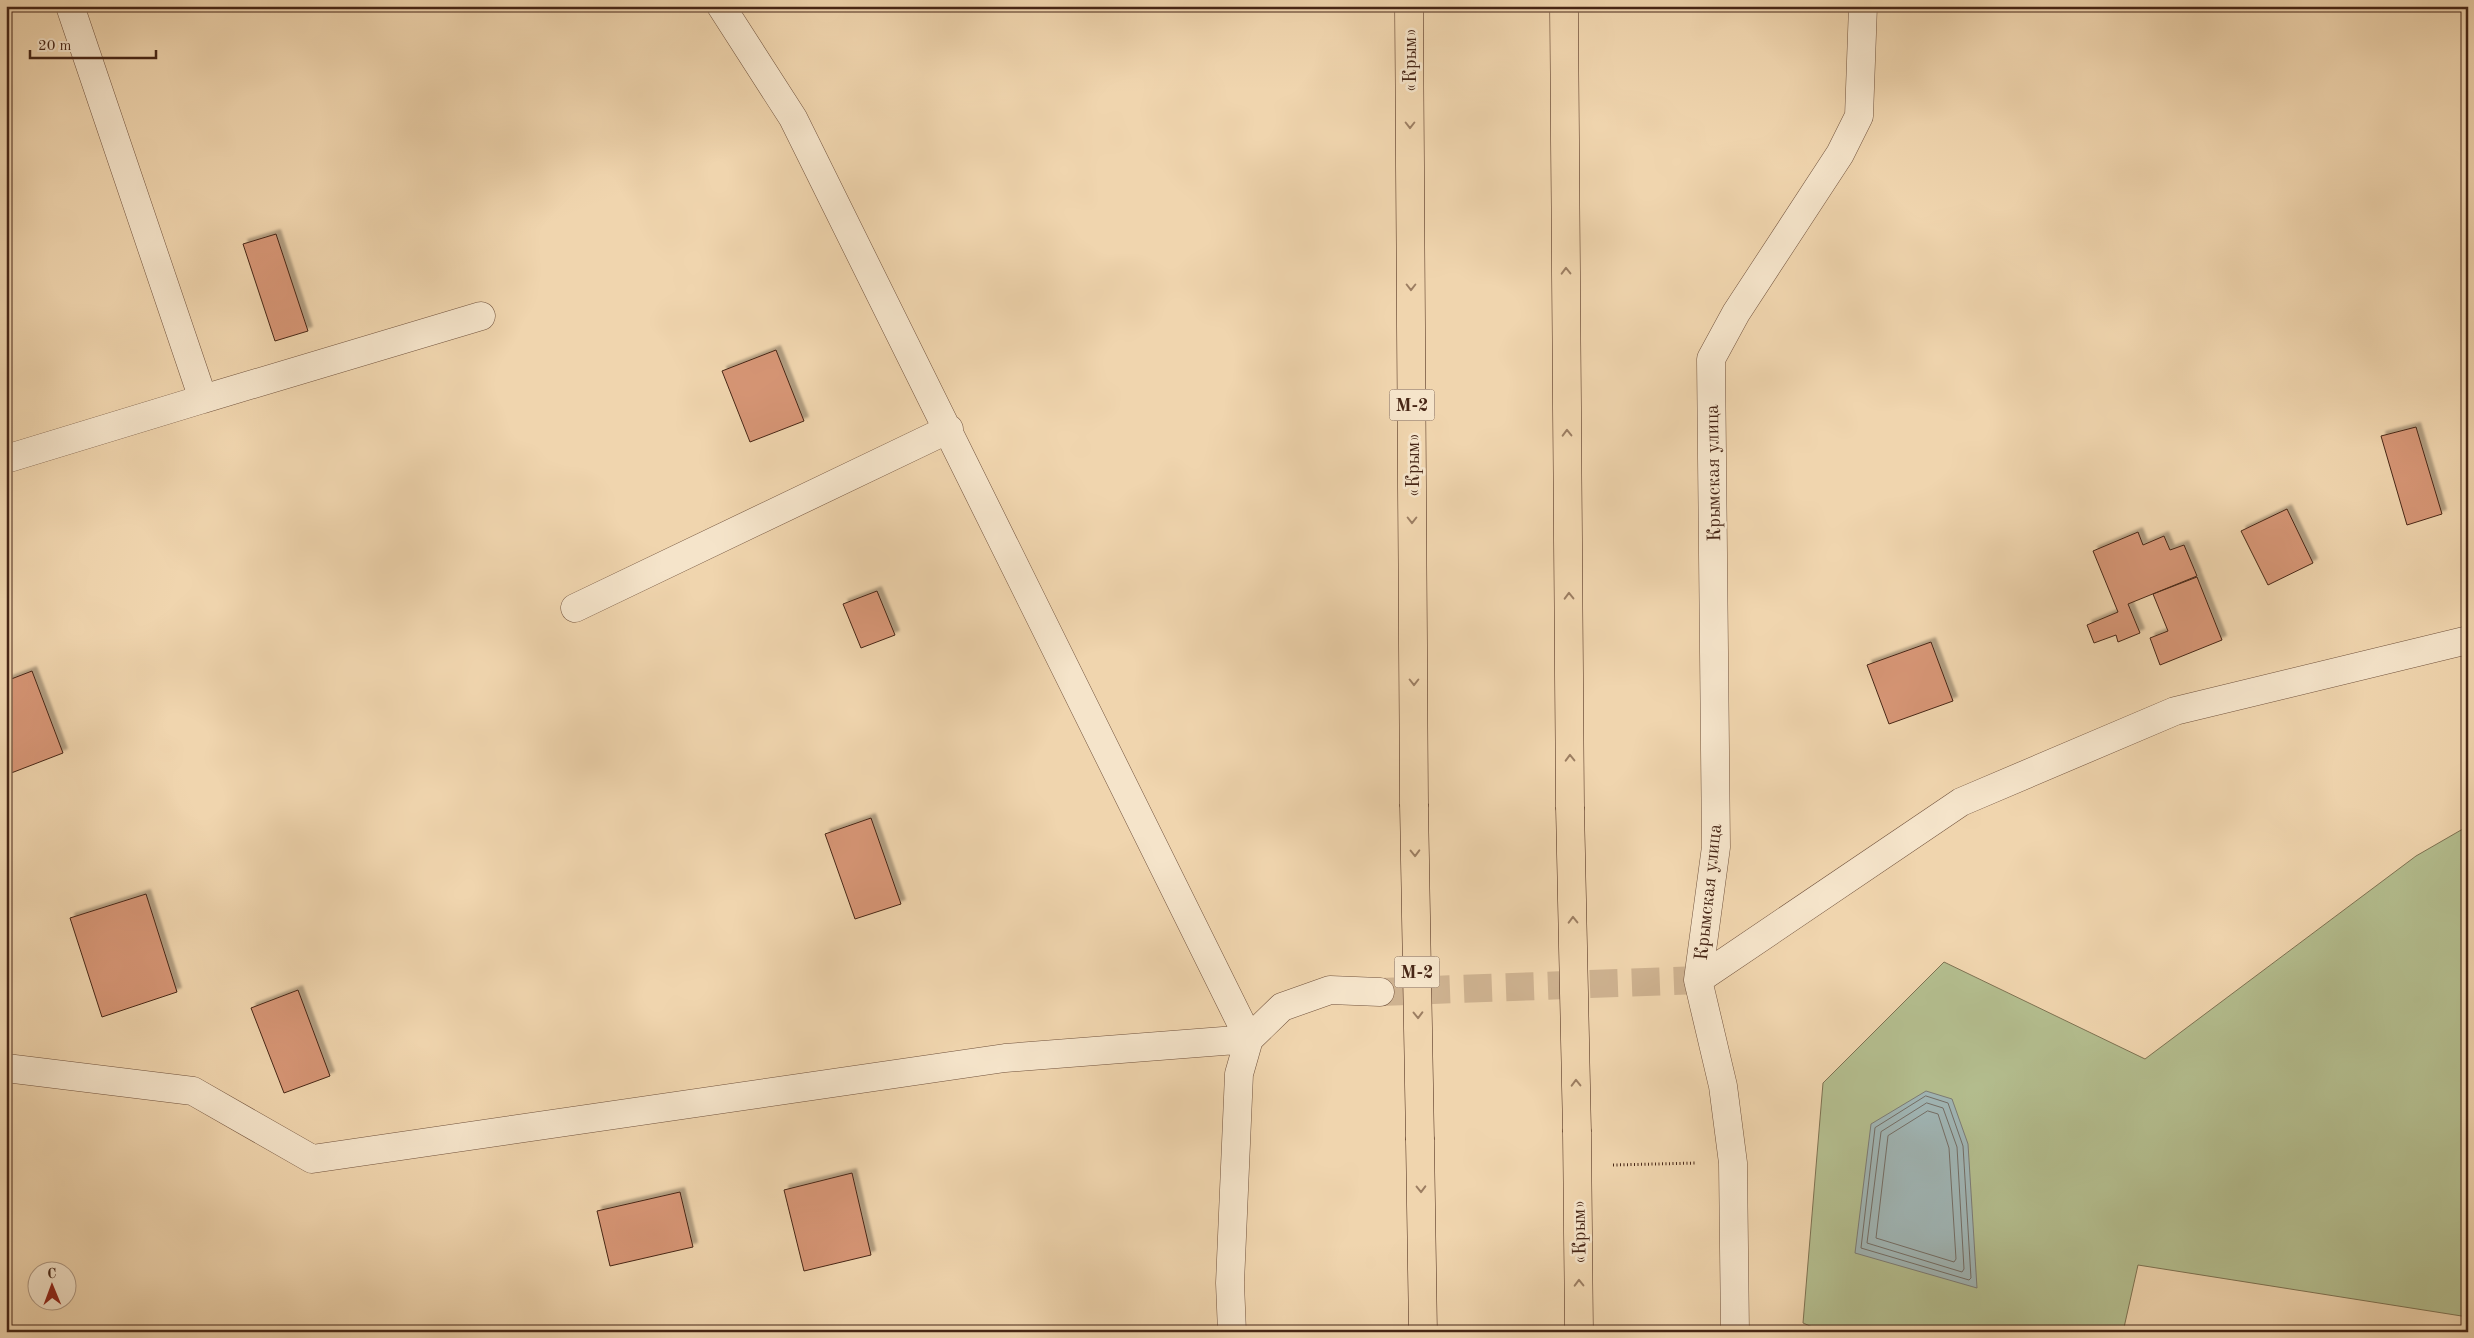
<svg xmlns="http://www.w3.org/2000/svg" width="2474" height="1338" font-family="'Old Standard TT',serif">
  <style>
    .green { fill: #b4be8f; stroke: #7e7252 }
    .water { fill: #a0b6b6; stroke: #7c7c76 }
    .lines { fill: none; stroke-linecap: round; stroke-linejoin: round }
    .shore { stroke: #746e66; stroke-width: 1 }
    .building { fill: #d79676; stroke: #472616; filter: url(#shadow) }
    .minor-tunnel { stroke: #ceb290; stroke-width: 28; stroke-dasharray: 28 14; stroke-linecap: butt }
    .minor-casing { stroke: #71523c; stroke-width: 29 }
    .highway-casing { stroke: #472616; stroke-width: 29 }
    .path { stroke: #472616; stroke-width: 3; stroke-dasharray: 1 2.5; stroke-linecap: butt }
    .minor { stroke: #f5e4ca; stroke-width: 28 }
    .highway { stroke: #f0d5ae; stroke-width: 28 }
    .highway-bridge-casing { stroke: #472616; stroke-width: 29; stroke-linecap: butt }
    .highway-bridge { stroke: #f0d5ae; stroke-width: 28 }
    .oneway { stroke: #9c7e62 }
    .labels { text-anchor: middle; stroke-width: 5; stroke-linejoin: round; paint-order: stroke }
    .shield { fill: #f5e4ca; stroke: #7b5f4c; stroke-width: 1 }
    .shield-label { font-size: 18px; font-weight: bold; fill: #472616 }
    .street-label { font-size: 19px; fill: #472616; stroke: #f5e4ca }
  </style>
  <defs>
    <filter id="shadow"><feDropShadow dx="4.5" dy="-4.5" stdDeviation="1" flood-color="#0004"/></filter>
  </defs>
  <rect width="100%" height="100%" fill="#f0d5ae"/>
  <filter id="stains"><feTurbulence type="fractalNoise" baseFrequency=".004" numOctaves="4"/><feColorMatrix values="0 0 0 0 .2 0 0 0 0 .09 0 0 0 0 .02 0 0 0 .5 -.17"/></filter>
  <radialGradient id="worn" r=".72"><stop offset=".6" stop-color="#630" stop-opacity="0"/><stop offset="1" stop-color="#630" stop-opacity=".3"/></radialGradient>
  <path class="green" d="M2468,826V1317L2138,1265L2123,1332H1824L1803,1323L1823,1083L1944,962L2145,1059L2416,856Z"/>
  <path class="water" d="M1926,1091L1952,1099L1968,1144L1977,1288L1855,1253L1871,1124Z"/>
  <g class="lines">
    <path class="shore" d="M1926,1096L1948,1103L1963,1146L1971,1278L1969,1280L1861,1248L1875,1128Z
      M1927,1103L1943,1108L1957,1147L1964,1269L1962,1272L1867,1243L1881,1132Z
      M1928,1111L1938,1114L1949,1148L1956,1259L1954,1262L1876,1238L1888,1136Z"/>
  </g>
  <path class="building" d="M276,234L308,331L275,341L243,244Z
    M776,350L804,421L750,442L722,371Z
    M2416,427L2442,514L2407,525L2381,436Z
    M2287,509L2313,563L2268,585L2241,531Z
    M2138,532L2143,545L2164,536L2170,550L2184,545L2197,576L2128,604L2140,633L2118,642L2116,635L2094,643L2087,625L2118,612L2093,551Z
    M2197,577L2222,640L2160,665L2150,638L2168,631L2153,594Z
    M877,591L895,635L861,648L843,604Z
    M1931,642L1953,701L1889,724L1867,665Z
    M32,671L63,753L6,775V681Z
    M871,818L901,904L855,919L825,834Z
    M146,894L177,992L102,1017L70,918Z
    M298,990L330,1076L284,1093L251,1008Z
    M852,1173L871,1255L804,1271L784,1190Z
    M680,1192L693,1247L610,1266L597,1211Z"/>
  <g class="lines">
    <path class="minor-tunnel" d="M1380,992L1698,980"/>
    <defs>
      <path id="minor" d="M70,6L203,399L481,316
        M721,6L793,118L1249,1039
        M6,459L203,399
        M575,608L949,429
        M1698,980L1961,802L2175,711L2468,640
        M6,1068L193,1091L312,1159L1005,1058L1249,1039
        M1232,1332L1230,1283L1239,1074L1249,1039L1282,1007L1330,990L1380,992
        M1735,1332L1733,1163L1723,1086L1698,980L1716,847L1711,359L1736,313L1840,154L1859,116L1863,6"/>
      <path id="highway" d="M1409,6L1414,804
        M1564,6L1570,807
        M1577,1132L1579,1332
        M1420,1140L1423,1332"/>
    </defs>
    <use href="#minor" class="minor-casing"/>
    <use href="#highway" class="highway-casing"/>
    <path class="path" d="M1613,1165L1697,1163"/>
    <use href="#minor" class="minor"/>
    <use href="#highway" class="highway"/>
    <defs>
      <path id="highway-bridge" d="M1414,804L1420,1140
        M1570,807L1577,1132"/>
    </defs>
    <use href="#highway-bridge" class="highway-bridge-casing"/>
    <use href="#highway-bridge" class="highway-bridge"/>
  </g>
  <defs><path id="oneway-chevron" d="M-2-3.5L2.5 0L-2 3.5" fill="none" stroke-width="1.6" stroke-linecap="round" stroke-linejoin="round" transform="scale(1.25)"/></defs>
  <g class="oneway">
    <use href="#oneway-chevron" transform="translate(1410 125) rotate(90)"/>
    <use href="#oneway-chevron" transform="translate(1566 271) rotate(-91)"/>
    <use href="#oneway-chevron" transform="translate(1411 287) rotate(90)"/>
    <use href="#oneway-chevron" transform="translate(1567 433) rotate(-91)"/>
    <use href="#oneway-chevron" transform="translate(1412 520) rotate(90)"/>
    <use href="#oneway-chevron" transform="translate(1569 596) rotate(-91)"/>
    <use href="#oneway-chevron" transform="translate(1414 682) rotate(90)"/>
    <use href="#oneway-chevron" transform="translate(1570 758) rotate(-91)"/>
    <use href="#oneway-chevron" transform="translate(1415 853) rotate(89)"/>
    <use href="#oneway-chevron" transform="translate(1573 920) rotate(-91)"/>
    <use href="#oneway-chevron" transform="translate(1418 1015) rotate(89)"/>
    <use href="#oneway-chevron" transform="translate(1576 1083) rotate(-91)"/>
    <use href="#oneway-chevron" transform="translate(1421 1189) rotate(89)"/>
    <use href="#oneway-chevron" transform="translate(1579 1283) rotate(-91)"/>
  </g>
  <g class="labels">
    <g class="shield">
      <rect x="1389.5" y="389.5" width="45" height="31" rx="4"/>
      <rect x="1394.5" y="956.5" width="45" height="31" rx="4"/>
    </g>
    <g class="shield-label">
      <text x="1412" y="411">М-2</text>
      <text x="1417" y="978">М-2</text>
    </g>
    <g class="street-label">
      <text transform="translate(1409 60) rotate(-90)" y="7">«Крым»</text>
      <text transform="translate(1412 465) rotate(-90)" y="7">«Крым»</text>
      <text transform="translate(1712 473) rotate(-91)" y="7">Крымская улица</text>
      <text transform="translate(1707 892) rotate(-84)" y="7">Крымская улица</text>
      <text transform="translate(1578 1232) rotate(-91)" y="7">«Крым»</text>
    </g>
  </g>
  <rect width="2474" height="1338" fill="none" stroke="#f0d5ae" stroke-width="25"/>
  <rect x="8" y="8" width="2459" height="1323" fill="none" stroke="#472616" stroke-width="2.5"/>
  <rect x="12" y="12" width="2449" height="1313" fill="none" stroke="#472616"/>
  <g transform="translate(52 1286) rotate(359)"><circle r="24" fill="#f5e4ca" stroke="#af9882"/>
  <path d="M0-4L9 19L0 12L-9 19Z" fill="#8f2418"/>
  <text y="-8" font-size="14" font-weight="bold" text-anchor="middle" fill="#472616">С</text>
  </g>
  <path d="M30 50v8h126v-8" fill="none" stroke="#472616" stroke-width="2.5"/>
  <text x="38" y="50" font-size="15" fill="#472616" stroke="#f5e4ca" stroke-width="4" paint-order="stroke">20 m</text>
  <rect width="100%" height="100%" filter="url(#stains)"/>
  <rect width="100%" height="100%" fill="url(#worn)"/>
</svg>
